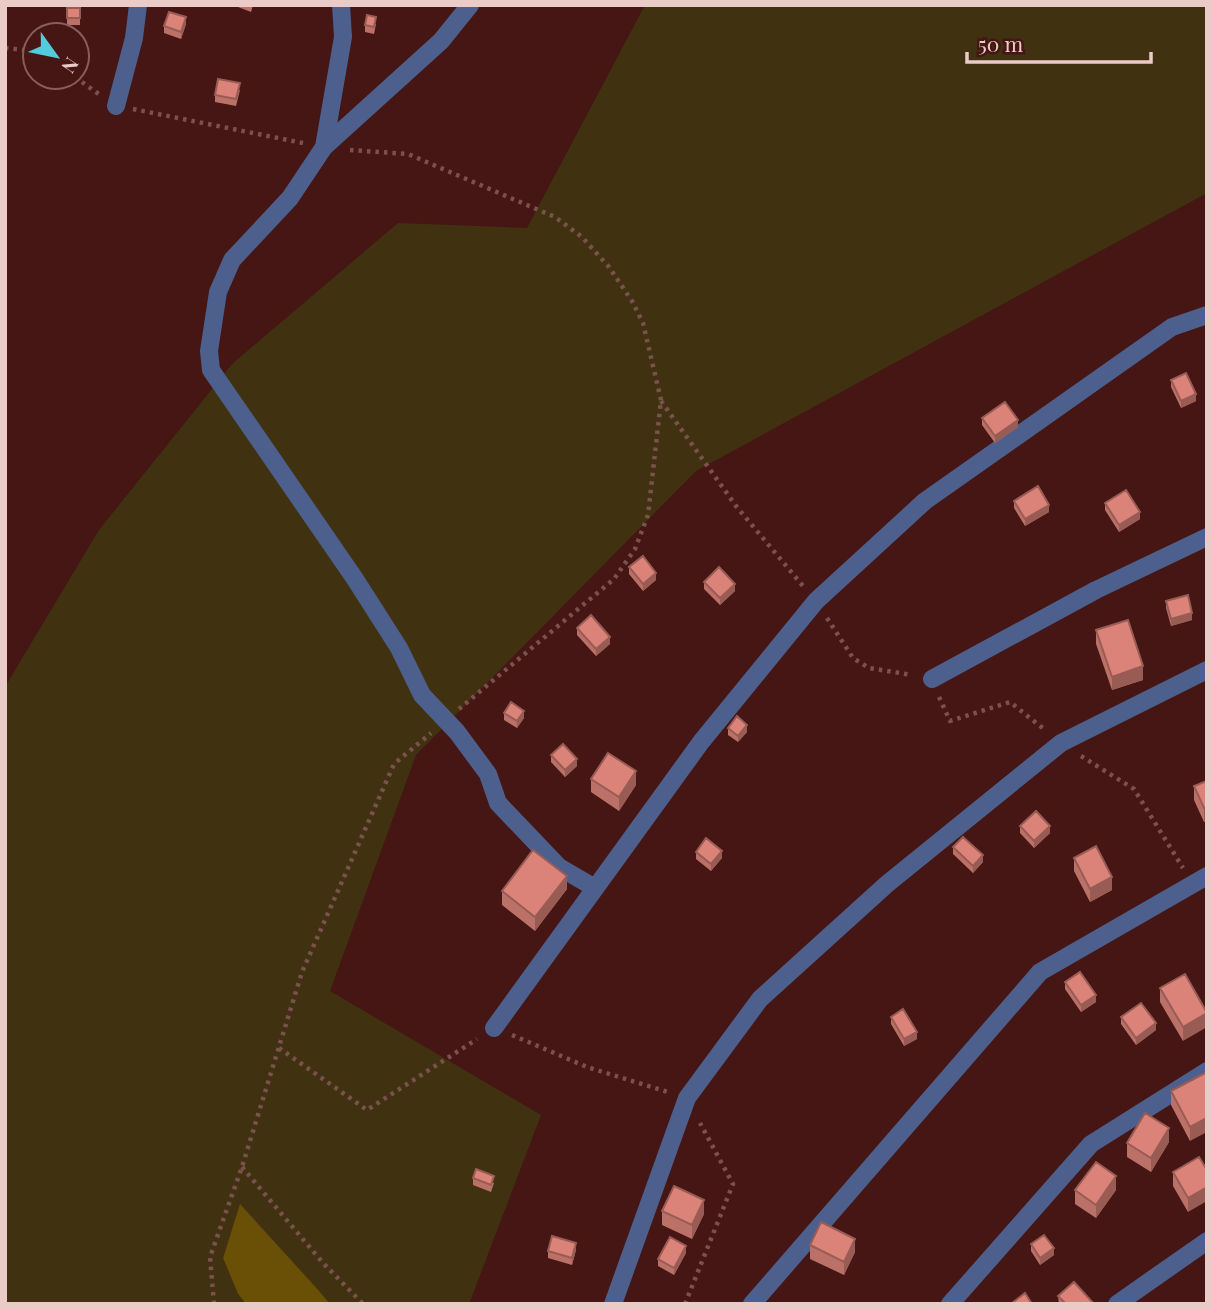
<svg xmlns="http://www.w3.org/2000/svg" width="1212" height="1309" font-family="'Playfair Display',serif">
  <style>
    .green { fill: #403211 }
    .forest { fill: #695006 }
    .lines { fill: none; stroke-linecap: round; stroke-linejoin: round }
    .path { stroke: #7b514e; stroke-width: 4.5; stroke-dasharray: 3.5 5; stroke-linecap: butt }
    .minor { stroke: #4d5f8d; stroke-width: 18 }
    .wall { fill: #bc7168 }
    .shaded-wall { fill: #995c55 }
    .building { fill: #db8379; stroke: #995c55; stroke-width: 2 }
  </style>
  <rect width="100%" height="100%" fill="#451613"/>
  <path class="green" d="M645,5H1207V193L696,471L416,755L330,991L541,1115L469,1304H330L240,1205L223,1258L238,1294L246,1304H5V687L99,530L232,364L398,223L527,228Z"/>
  <path class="forest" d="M240,1204L320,1292L330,1304H246L238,1294L223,1258Z"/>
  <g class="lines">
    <path class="path" d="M5,48L35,51
      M75,77L100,95
      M133,109L303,143
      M350,150L408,154L555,217L582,237L609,267L632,301L643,323L661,400L648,515L635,549L614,579L459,709
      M661,401L736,506L803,586
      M827,618L853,658L869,668L912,675
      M939,697L950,721L1010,702L1045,730
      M1081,756L1134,789L1183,868
      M512,1035L587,1067L668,1092
      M279,1048L367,1110L477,1039
      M242,1167L323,1263L363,1304
      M214,1304L210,1257L242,1167L302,972L394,764L431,733
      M685,1304L733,1184L700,1123"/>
    <path class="minor" d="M341,5L343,37L324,147L290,198L232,260L218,292L209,351L211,370L355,579L399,648L422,695L457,732L488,774L498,803L559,867L595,888
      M116,106L134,38L138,5
      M324,147L441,41L470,5
      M932,679L1096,590L1207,537
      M494,1028L701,742L816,601L925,501L1172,327L1207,315
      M613,1304L687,1098L760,999L887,884L1061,743L1207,670
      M752,1304L1040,972L1207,876
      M950,1304L1091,1144L1207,1071
      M1117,1304L1207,1241"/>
  </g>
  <path class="wall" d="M238,5H253L251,12L238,7Z
    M67,8H80V25H67Z
    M186,24L181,39L164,33V26Z
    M376,24L374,34L365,32V25Z
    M240,90L236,106L215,102V95Z
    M1171,380L1196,401L1181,408L1171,387Z
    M982,418L1018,427L995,443L982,425Z
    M1014,501L1049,512L1025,526L1014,508Z
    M1105,503L1140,519L1119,532L1105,510Z
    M629,567L656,580L643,591L629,574Z
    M704,582L735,591L720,605L704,589Z
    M1166,601L1192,620L1171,626L1166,608Z
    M577,628L610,644L596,656L577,635Z
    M1096,630L1143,680L1112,690L1096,644Z
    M504,713L524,718L517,728L504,720Z
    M728,728L747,732L738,742L728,735Z
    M551,755L577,766L565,777L551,762Z
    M591,779L636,785L619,811L591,792Z
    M1207,781V821L1204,822L1194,800V786Z
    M1020,826L1050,833L1034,848L1020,833Z
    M953,847L983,862L973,873L953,854Z
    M696,852L722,858L711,871L696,859Z
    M1074,858L1112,890L1090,902L1074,871Z
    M567,889L535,931L502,905V891Z
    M1185,974L1183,1041L1160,1002V988Z
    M1065,982L1096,1002L1081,1012L1065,989Z
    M891,1017L917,1039L904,1046L891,1024Z
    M1121,1017L1156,1030L1136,1045L1121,1024Z
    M1207,1072L1190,1141L1171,1105V1091Z
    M1169,1142L1151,1172L1127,1157V1143Z
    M1199,1157L1188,1212L1173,1186V1172Z
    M473,1178L494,1183L491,1192L473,1185Z
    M1075,1190H1116L1096,1218L1075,1204Z
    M662,1211L704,1214L692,1239L662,1225Z
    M1031,1244L1054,1255L1040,1265L1031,1251Z
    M810,1245L855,1252L844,1275L810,1259Z
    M576,1250L572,1265L548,1258V1251Z
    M686,1253L674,1275L658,1266V1259Z
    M1058,1296L1094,1304H1059Z"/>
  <path class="shaded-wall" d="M186,17V24L181,39V32Z
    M1196,394V401L1181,408V401Z
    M1018,420V427L995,443V436Z
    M1049,505V512L1025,526V519Z
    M1140,512V519L1119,532V525Z
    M656,573V580L643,591V584Z
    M735,584V591L720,605V598Z
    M1192,613V620L1171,626V619Z
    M610,637V644L596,656V649Z
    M1143,666V680L1112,690V677Z
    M524,711V718L517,728V721Z
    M747,725V732L738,742V736Z
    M577,759V766L565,777V770Z
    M636,771V785L619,811V797Z
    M1207,807V821L1204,822V808Z
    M1050,826V833L1034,848V841Z
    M722,851V858L711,871V864Z
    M983,855V862L973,873V866Z
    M567,876V889L535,931V917Z
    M1112,877V890L1090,902V889Z
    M1096,995V1002L1081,1012V1005Z
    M1207,1013V1027L1183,1041V1027Z
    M1156,1023V1030L1136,1045V1038Z
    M917,1032V1039L904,1046V1039Z
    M1207,1118V1132L1190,1141V1127Z
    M1169,1128V1142L1151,1172V1158Z
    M1116,1176V1190L1096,1218V1205Z
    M1207,1187V1201L1188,1212V1198Z
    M704,1200V1214L692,1239V1225Z
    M855,1239V1252L844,1275V1262Z
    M576,1243V1250L572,1265V1258Z
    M686,1246V1253L674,1275V1268Z
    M1054,1248V1255L1040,1265V1258Z"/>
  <path class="building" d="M67,8H80V18H67Z
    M169,12L186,17L181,32L164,26Z
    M367,15L376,17L374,27L365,25Z
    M218,79L240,83L236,99L215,95Z
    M1186,373L1196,394L1181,401L1171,380Z
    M1005,402L1018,420L995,436L982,418Z
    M1038,486L1049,505L1025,519L1014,501Z
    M1126,490L1140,512L1119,525L1105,503Z
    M643,556L656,573L643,584L629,567Z
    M719,567L735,584L720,598L704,582Z
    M1188,595L1192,613L1171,619L1166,601Z
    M591,615L610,637L596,649L577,628Z
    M1128,620L1143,666L1112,677L1096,630Z
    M511,702L524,711L517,721L504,713Z
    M737,716L747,725L738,736L728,728Z
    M563,744L577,759L565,770L551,755Z
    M608,753L636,771L619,797L591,779Z
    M1207,781V807L1204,808L1194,786Z
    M1036,811L1050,826L1034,841L1020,826Z
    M963,837L983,855L973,866L953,847Z
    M706,838L722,851L711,864L696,852Z
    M1096,846L1112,877L1090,889L1074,858Z
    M533,850L567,876L535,917L502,891Z
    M1080,972L1096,995L1081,1005L1065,982Z
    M1185,974L1207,1013L1183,1027L1160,988Z
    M1141,1003L1156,1023L1136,1038L1121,1017Z
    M903,1009L917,1032L904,1039L891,1017Z
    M1207,1072V1118L1190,1127L1171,1091Z
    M1145,1113L1169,1128L1151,1158L1127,1143Z
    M1199,1157L1207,1170V1187L1188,1198L1173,1172Z
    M1096,1162L1116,1176L1096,1205L1075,1190Z
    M476,1169L494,1176L491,1185L473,1178Z
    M674,1186L704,1200L692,1225L662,1211Z
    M821,1222L855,1239L844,1262L810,1245Z
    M1044,1235L1054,1248L1040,1258L1031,1244Z
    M552,1236L576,1243L572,1258L548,1251Z
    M670,1237L686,1246L674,1268L658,1259Z
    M1074,1282L1094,1304H1066L1058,1296Z
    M1025,1293L1032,1304H1011Z"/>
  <rect width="1212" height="1309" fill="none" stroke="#ebcbc7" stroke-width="14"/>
  <g transform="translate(56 56) rotate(123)"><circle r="33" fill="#451613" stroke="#875e5b" stroke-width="2"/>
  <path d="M0-5L12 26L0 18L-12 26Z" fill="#53cbda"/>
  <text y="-10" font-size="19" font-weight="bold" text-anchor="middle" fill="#ebcbc7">N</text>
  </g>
  <path d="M967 52v10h184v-10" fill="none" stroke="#ebcbc7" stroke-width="3.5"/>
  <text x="978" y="52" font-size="21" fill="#ebcbc7" stroke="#451613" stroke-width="5" paint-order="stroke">50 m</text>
</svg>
